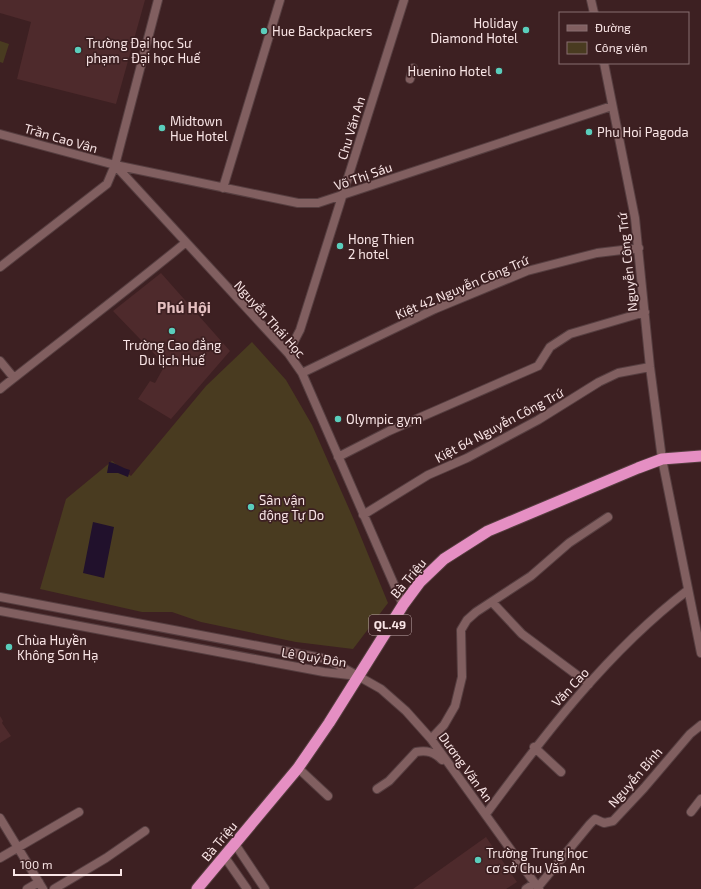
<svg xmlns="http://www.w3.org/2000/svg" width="701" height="889" font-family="'Exo 2',sans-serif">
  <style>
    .built { fill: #4e2a2c }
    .green { fill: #493b20 }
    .water { fill: #21112c }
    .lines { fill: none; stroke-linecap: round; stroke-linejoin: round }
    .minor-casing { stroke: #563e40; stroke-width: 10 }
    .highway-casing { stroke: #563e40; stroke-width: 13 }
    .minor { stroke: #815f60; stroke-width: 8 }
    .highway { stroke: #e58fc3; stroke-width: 11 }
    .poi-dot { fill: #5acebc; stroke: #3d2022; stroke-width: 1.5 }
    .labels { text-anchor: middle; stroke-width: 3.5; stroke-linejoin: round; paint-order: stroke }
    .shield { fill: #3d2022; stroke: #c1aaab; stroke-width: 1 }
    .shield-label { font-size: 12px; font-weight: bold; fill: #f9e5e6 }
    .poi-label { font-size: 13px; fill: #f9e5e6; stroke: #3d2022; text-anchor: start }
    .street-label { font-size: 13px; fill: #f9e5e6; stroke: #3d2022 }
    .quarter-label { font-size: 15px; font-weight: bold; fill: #e6c0c1; stroke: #3d2022 }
  </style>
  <rect width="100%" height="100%" fill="#3d2022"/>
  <path class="built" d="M0,0H145L116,104L17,79L31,22L0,13Z
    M161,273L230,351L171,419L138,399L150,381L155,383L165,365L113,311Z
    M0,716L3,721L2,723L11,736L0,743Z
    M486,837L517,882L506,889H413Z"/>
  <path class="green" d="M0,41L9,44L3,63L0,62Z
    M252,342L286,380L312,425L354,520L388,603L353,649L296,642L201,622L172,612H142L40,589L66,499L112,461L131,476L206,386Z"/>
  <path class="water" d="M109,462C117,463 121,468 130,470L128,477L118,473H107Z
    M93,522L114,527L104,578L83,573Z"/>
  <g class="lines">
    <defs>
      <path id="minor" d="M591,0L594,13
        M604,63L635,218L650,367L662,459L701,653
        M410,79L413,68
        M0,134L115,165L298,203H318L612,106
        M115,165L288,353L302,373L403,605
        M223,188L280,0
        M0,267L107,184L115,165L158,0
        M288,353L300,330L404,0
        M0,361L14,378
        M302,373L435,309L527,271L597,253L639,248
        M0,389C62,340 124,293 185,243
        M338,457L389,431L538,366L550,347L570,334L645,312
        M363,515L428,475L467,458L538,420L599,382L618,373L650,367
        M0,597L327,659L358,676L324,672L0,611
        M492,602L522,634L589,684
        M358,676L381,689L406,711L431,739L539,889
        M431,739L444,725L455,706L462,677L461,630L467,620L476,612L531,576L569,543L608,517
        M534,747L561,772
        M298,768L328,796
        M377,789L389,781L416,752C427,750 434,752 442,760
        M691,812L701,799
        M486,814C545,734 608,651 688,590
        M0,818L43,889
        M235,844L265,889
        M224,856L247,889
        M0,858L79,812
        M538,887L590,824L595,819L604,823L613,821L644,788L690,734L701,725
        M27,889L39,882
        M54,889L106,858L145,831
        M526,889L535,883"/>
      <path id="highway" d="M197,889L298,768L329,723L403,605L420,582L444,559L488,531L638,468L662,459L701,456"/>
    </defs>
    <use href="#minor" class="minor-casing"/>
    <use href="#highway" class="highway-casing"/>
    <use href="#minor" class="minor"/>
    <use href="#highway" class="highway"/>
  </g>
  <g class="poi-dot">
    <circle cx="526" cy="30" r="4"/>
    <circle cx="264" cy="31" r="4"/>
    <circle cx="78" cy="50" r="4"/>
    <circle cx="499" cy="71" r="4"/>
    <circle cx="162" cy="128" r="4"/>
    <circle cx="589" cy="132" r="4"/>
    <circle cx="340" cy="246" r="4"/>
    <circle cx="172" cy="331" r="4"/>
    <circle cx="338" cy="419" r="4"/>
    <circle cx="251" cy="507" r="4"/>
    <circle cx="9" cy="647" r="4"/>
    <circle cx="478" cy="860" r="4"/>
  </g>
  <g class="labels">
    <rect class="shield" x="369" y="615" width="42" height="20" rx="3"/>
    <g class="shield-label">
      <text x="390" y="629">QL.49</text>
    </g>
    <g class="poi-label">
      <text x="518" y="28" text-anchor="end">Holiday<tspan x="518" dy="15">Diamond Hotel</tspan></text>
      <text x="272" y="36">Hue Backpackers</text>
      <text x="86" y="48">Trường Đại học Sư<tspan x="86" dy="15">phạm - Đại học Huế</tspan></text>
      <text x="491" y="76" text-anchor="end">Huenino Hotel</text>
      <text x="170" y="126">Midtown<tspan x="170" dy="15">Hue Hotel</tspan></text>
      <text x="597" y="137">Phu Hoi Pagoda</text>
      <text x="348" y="244">Hong Thien<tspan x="348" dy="15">2 hotel</tspan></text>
      <text x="172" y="350" text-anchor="middle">Trường Cao đẳng<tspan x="172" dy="15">Du lịch Huế</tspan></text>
      <text x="346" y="424">Olympic gym</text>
      <text x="259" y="505">Sân vận<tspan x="259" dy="15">động Tự Do</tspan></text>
      <text x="17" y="645">Chùa Huyền<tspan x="17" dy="15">Không Sơn Hạ</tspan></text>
      <text x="486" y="858">Trường Trung học<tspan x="486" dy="15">cơ sở Chu Văn An</tspan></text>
    </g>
    <g class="street-label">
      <text transform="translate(351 128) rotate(-73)" y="5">Chu Văn An</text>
      <text transform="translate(61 138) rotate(16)" y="5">Trần Cao Vân</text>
      <text transform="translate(363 176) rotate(-19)" y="5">Võ Thị Sáu</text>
      <text transform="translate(627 262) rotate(-96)" y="5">Nguyễn Công Trứ</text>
      <text transform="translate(462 287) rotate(-23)" y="5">Kiệt 42 Nguyễn Công Trứ</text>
      <text transform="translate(270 319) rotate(48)" y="5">Nguyễn Thái Học</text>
      <text transform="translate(499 425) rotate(-28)" y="5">Kiệt 64 Nguyễn Công Trứ</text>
      <text transform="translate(408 578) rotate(-50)" y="5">Bà Triệu</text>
      <text transform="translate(314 657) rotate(9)" y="5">Lê Quý Đôn</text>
      <text transform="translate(570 687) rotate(-47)" y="5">Văn Cao</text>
      <text transform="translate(466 767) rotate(54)" y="5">Dương Văn An</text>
      <text transform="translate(635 777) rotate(-49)" y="5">Nguyễn Bính</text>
      <text transform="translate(219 841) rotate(-50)" y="5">Bà Triệu</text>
    </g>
    <g class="quarter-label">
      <text x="184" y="313">Phú Hội</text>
    </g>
  </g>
  <rect x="559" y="12" width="130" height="52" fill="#3d2022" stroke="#886f70"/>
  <rect x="567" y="25" width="20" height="6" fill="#815f60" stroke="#886f70"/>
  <text x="595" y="32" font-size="12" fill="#f9e5e6">Đường</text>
  <rect x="567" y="42" width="20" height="12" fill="#493b20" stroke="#886f70"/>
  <text x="595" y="52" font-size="12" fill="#f9e5e6">Công viên</text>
  <path d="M14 869v6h107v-6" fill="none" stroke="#f9e5e6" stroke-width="2"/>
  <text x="20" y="869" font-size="12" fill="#f9e5e6" stroke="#3d2022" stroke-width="3" paint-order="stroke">100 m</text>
</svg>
